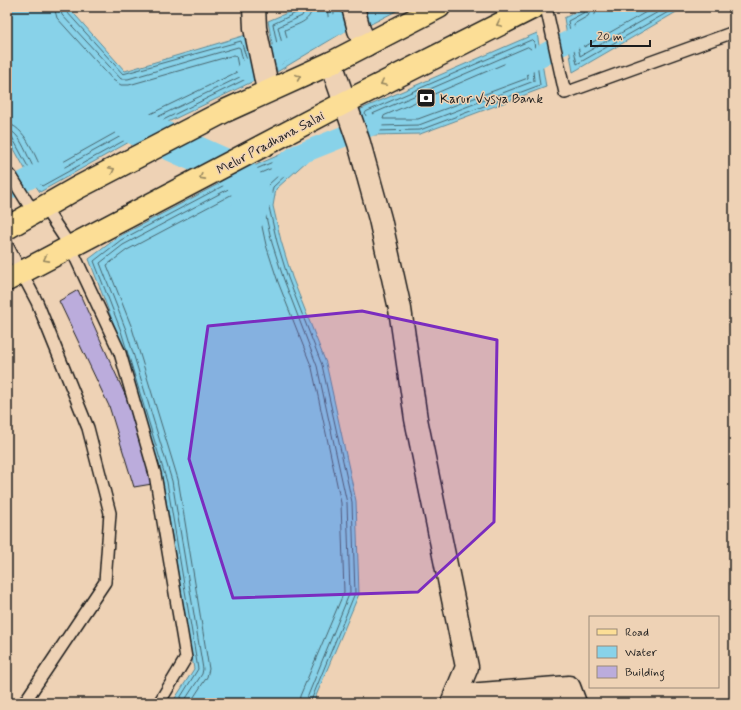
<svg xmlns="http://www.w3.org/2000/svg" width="741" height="710" font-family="Mynerve,sans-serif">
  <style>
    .water { fill: #88d2e9; stroke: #5d8997 }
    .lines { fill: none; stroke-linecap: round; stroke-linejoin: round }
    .shore { stroke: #47656e; stroke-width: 1 }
    .canal { stroke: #88d2e9; stroke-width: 21 }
    .river { stroke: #88d2e9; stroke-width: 36 }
    .building { fill: #bbacdc; stroke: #1c1c1c }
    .service-casing { stroke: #1c1c1c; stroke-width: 14 }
    .minor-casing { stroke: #1c1c1c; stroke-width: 25 }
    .primary-casing { stroke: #1c1c1c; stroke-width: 25 }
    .service { stroke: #eed2b5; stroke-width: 11 }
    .minor { stroke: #eed2b5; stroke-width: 22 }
    .primary { stroke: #fcde96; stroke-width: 22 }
    .oneway { stroke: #97875f }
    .marked { fill: #7b2cbf; fill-opacity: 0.2; stroke: #7b2cbf; stroke-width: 3; stroke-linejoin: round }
    .labels { text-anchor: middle; stroke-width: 3; stroke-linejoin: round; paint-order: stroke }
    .poi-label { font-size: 13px; fill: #1c1c1c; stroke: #eed2b5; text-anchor: start }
    .street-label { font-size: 13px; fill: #1c1c1c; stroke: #eed2b5 }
  </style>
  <rect width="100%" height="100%" fill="#eed2b5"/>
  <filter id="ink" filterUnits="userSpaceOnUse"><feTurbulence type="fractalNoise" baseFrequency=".025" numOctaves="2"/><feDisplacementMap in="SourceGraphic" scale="8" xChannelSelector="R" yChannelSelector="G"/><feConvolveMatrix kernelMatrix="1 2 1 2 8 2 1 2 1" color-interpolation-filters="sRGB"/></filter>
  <g filter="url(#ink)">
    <path class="water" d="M7,7H68L125,71L246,35L258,79L147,132L40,192L30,178L7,136Z
      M301,7H341L347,30L277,72L268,21Z
      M365,7H404L369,25Z
      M586,7H685L573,72L564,18Z
      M537,33L546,87L420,134L372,135L359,110Z
      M300,146L305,152L308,160L276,189L273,206L281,241L292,277L326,363L356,501L359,594L313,703H172L194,669L163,483L117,333L89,259L118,237L247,169Z"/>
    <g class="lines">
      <path class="shore" d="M301,7L298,12L273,24L281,64L342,29L338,7
        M306,7L302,16L278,27L285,56L336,27L333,7
        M312,7C311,23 296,24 285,30L289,46L329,24L327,7
        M587,7L585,12L568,21L577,64L677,7
        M592,7L588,16L574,24L580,56L667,7
        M598,7L593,19L580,27L584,47L655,7
        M532,40L534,42L540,85L420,130L375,131L365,114L366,112Z
        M528,47L531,49L534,81L419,125L378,126L372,117L373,114Z
        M523,56L526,57L528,78L418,119H383L384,116Z
        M7,124C24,125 35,156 42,170L45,172L140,119L239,71L236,56L234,55L129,85H121L113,80L57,18L54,7
        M7,130C24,131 29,171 43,179L143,124L246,74L240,48L238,47L128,79H121L62,15L60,7
        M7,135L12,137L33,176L42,186L145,129L252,76L241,41L123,74L66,11L65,7
        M177,703L198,669L167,482L121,331L94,261L121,240L249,172L299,151L302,154L303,159L273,187L269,207L277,242L288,278L322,365L352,502L355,593L310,703
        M183,703L202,674L203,669L172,481L126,330L100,263L123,245L251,177L289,161L291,164L268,185L264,208L272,243L284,280L317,366L347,503L350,592L305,703
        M190,703L207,677L209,669L178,479L132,328L107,265L127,250L261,179L263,181L258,208L266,245L278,282L312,368L341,503L344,592L300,696L299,703"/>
      <path class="canal" d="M514,68L533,60L633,7
        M247,70L371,7
        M281,167L297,155L372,125
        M7,190L54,166"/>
      <path class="river" d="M109,101L134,126L239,173L254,197L247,216"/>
    </g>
    <path class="building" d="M78,290L127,399L152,484L134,487L109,406L59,301Z"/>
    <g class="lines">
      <defs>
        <path id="service" d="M546,7L565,93L734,32
          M11,176L27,202L36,212
          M44,207L70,246L120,353L155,474L186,658L159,703
          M7,245L37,302L88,428L110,513L105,582L24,703"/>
        <path id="minor" d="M254,7L255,28L268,90
          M353,7L359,30L366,45
          M331,63L359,143L380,219L400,309L416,419L467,667L452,703
          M455,696L569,687L575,703"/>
        <path id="primary" d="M7,228L77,188L225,111L331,63L439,7
          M7,280L346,102L534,7"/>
      </defs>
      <use href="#service" class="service-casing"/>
      <use href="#minor" class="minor-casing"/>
      <use href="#primary" class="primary-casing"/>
      <use href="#service" class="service"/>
      <use href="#minor" class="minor"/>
      <use href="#primary" class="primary"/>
    </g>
    <defs><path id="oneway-chevron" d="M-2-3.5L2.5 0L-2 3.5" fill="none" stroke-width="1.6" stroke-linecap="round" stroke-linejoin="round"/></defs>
    <g class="oneway">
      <use href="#oneway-chevron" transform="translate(499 24) rotate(155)"/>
      <use href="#oneway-chevron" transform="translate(298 77) rotate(-23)"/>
      <use href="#oneway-chevron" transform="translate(383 83) rotate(153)"/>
      <use href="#oneway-chevron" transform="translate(112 170) rotate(-27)"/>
      <use href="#oneway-chevron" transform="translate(202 177) rotate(152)"/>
      <use href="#oneway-chevron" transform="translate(46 259) rotate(152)"/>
    </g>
  </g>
  <path class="marked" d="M362,311L497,340L494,522L418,592L233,598L189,459L208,326Z"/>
  <defs>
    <symbol id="bank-square" viewBox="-11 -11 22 22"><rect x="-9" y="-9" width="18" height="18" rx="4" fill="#1c1c1c" stroke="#eed2b5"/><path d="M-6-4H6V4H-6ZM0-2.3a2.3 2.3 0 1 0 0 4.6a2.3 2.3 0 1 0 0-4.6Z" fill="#fff"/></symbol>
  </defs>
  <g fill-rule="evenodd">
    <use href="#bank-square" x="415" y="87" width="22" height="22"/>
  </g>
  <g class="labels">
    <g class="poi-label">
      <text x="440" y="103">Karur Vysya Bank</text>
    </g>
    <g class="street-label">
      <text transform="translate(270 142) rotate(-28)" y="5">Melur Pradhana Salai</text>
    </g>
  </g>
  <rect width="741" height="710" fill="none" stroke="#eed2b5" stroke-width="24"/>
  <rect x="12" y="12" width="717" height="686" fill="none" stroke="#1c1c1c" stroke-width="1.5" filter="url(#ink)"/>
  <rect x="589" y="616" width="130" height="72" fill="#eed2b5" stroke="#9a8978"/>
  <rect x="597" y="629" width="20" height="6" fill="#fcde96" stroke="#9a8978"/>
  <text x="625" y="636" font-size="12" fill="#1c1c1c">Road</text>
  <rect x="597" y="646" width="20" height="12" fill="#88d2e9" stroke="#9a8978"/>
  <text x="625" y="656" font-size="12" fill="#1c1c1c">Water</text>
  <rect x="597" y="666" width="20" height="12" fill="#bbacdc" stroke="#9a8978"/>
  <text x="625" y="676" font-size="12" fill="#1c1c1c">Building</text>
  <path d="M591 40v6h59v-6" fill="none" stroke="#1c1c1c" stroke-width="2"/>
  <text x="597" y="40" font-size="12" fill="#1c1c1c" stroke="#eed2b5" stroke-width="3" paint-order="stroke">20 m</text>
</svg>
